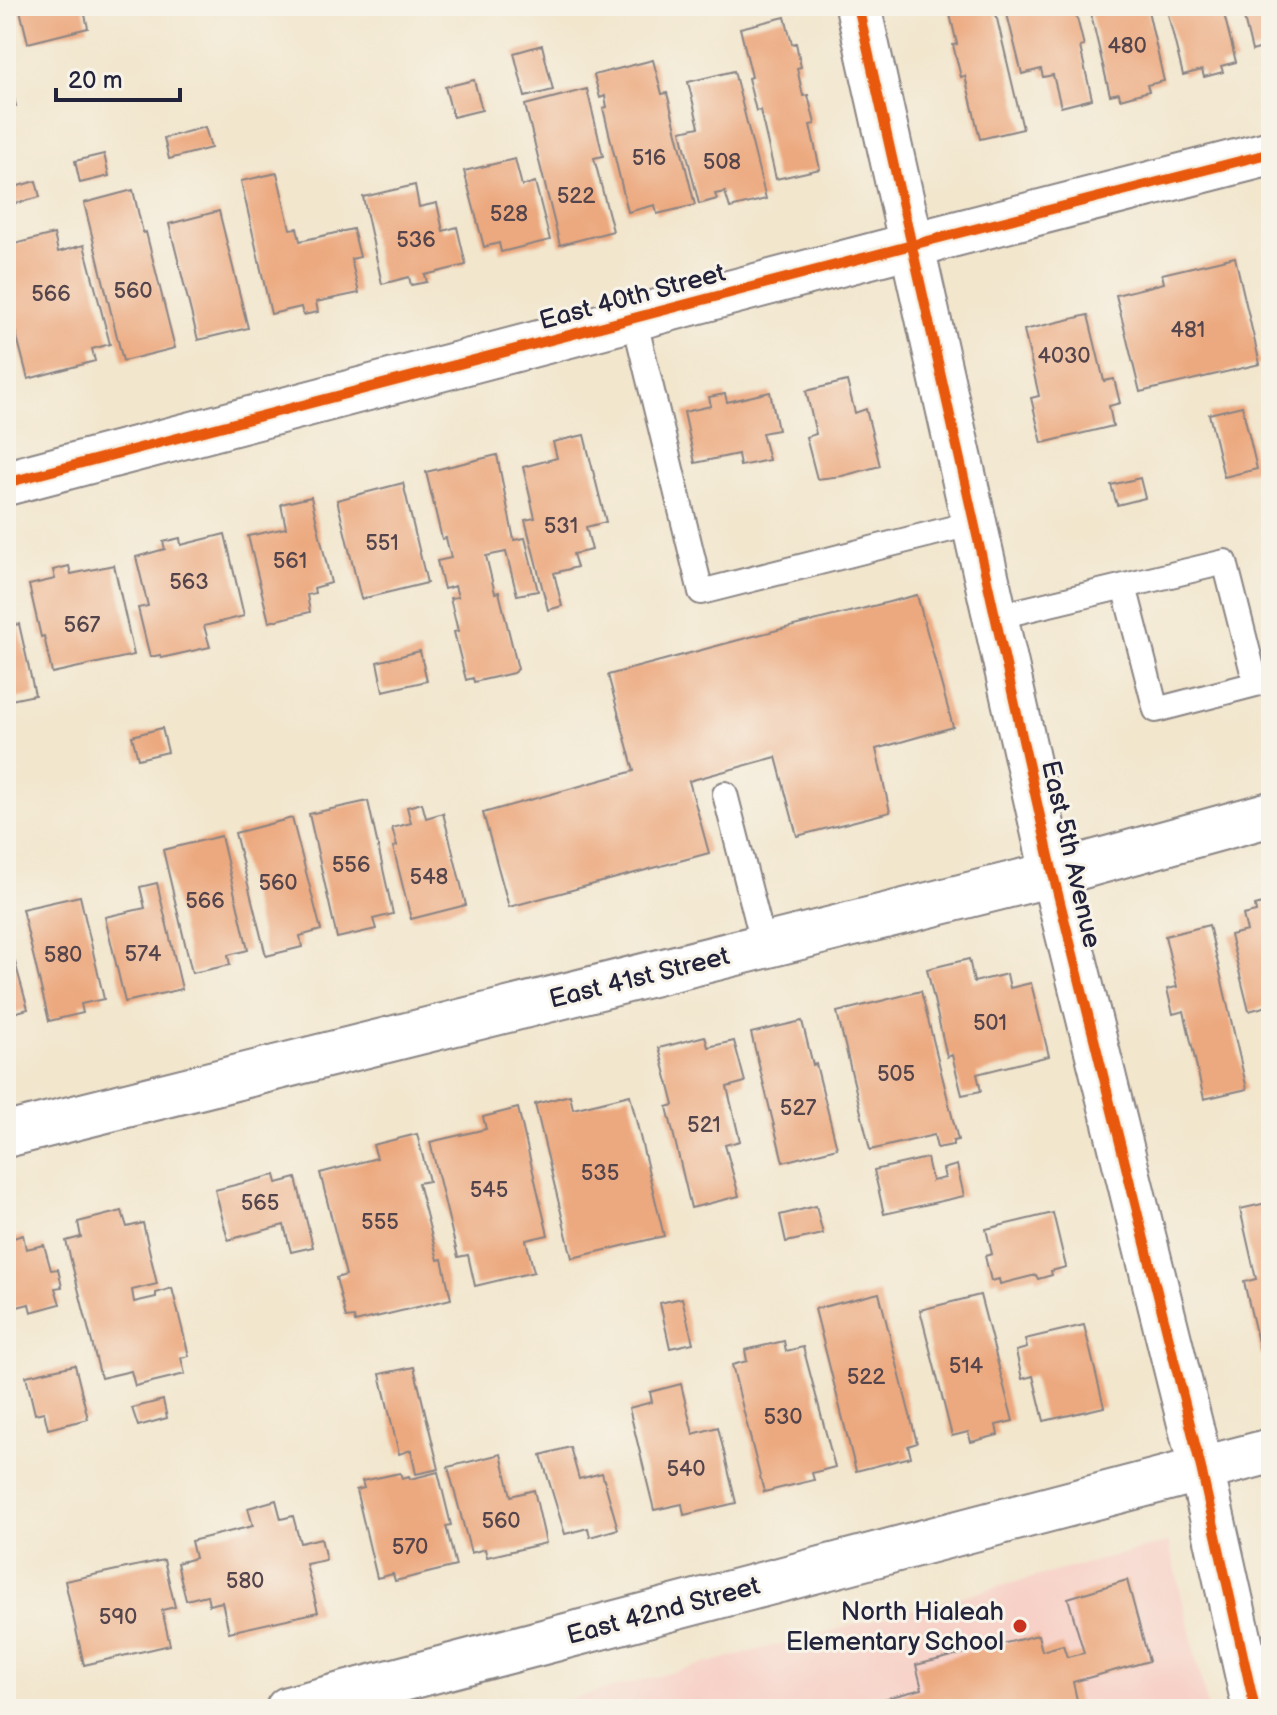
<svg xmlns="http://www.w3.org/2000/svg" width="1277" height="1715" font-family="'Balsamiq Sans',sans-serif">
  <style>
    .built { fill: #f7d1c7 }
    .building { fill: #eca87e }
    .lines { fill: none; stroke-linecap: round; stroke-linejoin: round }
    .service-casing { stroke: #8a8484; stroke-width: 28 }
    .minor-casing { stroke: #8a8484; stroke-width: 48 }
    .tertiary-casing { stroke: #8a8484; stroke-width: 48 }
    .service { stroke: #fff; stroke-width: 24 }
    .minor { stroke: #fff; stroke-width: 44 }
    .tertiary { stroke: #fff; stroke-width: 44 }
    .cycleway-casing { stroke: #f7f3e8; stroke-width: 15 }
    .cycleway { stroke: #e8590c; stroke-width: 10 }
    .poi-dot { fill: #c8321e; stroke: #f7f3e8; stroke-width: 3 }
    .labels { text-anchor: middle; stroke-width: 6; stroke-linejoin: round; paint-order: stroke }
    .number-label { font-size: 22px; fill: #54444c }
    .street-label { font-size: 26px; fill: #22223b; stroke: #f7f3e8 }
    .poi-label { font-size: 26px; fill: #22223b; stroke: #f7f3e8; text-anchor: end }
  </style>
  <rect width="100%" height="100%" fill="#f7f3e8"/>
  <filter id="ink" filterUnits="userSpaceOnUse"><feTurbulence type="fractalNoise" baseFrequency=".0125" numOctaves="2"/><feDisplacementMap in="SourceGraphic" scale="16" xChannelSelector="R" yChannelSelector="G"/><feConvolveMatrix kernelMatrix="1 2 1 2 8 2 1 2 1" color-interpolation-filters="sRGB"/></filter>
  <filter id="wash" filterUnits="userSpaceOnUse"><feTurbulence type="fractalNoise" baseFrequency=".006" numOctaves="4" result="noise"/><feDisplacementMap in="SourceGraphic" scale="32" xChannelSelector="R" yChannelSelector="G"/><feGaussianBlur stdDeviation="1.8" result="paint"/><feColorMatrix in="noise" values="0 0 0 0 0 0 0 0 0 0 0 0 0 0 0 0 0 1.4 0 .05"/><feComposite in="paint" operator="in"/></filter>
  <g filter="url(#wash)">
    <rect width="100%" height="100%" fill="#f2e6cd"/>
    <path class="built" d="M1169,1542L1208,1709H533Z"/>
    <g id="blocks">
      <path class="building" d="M19,6H83L88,28L28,43Z
        M150,6H174V7L151,13Z
        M948,6H994L1023,129L980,139L965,76L961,77L953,45L957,44Z
        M1005,6H1074L1084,46L1080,47L1092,99L1061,107L1053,75L1043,77L1041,69L1022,74Z
        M1089,6H1112L1113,9L1128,6H1147L1164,81L1147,85L1149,91L1120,99L1119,93L1110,95Z
        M1166,6H1222L1236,62L1221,66L1223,72L1204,77L1202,70L1183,75Z
        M1241,6H1271V63L1266,64L1262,48L1252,51Z
        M785,17L792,44L796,43L801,67L797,68L803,96L808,95L815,124L810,125L820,169L776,179L760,110L756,111L748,78L752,77L740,28Z
        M542,45L553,90L525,97L514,53Z
        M653,60L662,94L667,93L695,205L657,214L655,205L628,212L603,108L607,107L605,96L600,98L594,75Z
        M6,66L16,106L6,108Z
        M734,71L766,199L730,208L725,192L715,194L717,199L699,204L681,131L699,127L688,82Z
        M474,80L482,110L453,117L445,87Z
        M587,89L603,156L594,158L613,231L560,245L525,105Z
        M205,127L211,148L169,159L164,138Z
        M104,154L109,176L80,183L75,161Z
        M515,159L522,186L535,182L550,240L501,252L499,243L484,247L464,171Z
        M277,173L290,229L297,228L300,241L353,229L360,257L351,259L359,293L316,302L318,312L303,315L301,307L271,314L241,181Z
        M6,174L11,188L36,181L40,197L10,205L12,214L6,216Z
        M415,185L419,207L437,203L443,231L457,227L466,265L425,275L427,282L411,285L409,277L382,284L363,197Z
        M133,190L143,233L146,232L175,348L123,361L84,203Z
        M219,211L248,328L198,340L169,224Z
        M54,234L58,252L84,245L110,344L92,349L95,361L28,379L16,333L6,336V246Z
        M1235,257L1260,364L1140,392L1116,295L1164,283L1162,274Z
        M1088,315L1104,381L1114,379L1120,403L1109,406L1113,426L1042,443L1031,398L1039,396L1024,330Z
        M847,381L855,413L866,409L880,466L842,476L817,479L806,437L816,434L806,391Z
        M770,392L778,430L762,433L769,460L740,466L738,454L695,463L684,412L711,406L709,397L725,394L727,402Z
        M1242,406L1257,469L1224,477L1209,414Z
        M584,435L606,522L586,527L592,550L573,554L577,567L554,573L562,606L548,610L525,520L535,518L523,467L557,458L553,442Z
        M497,455L514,540L525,538L538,591L517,595L506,552L486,556L495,593L499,592L518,669L513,673L474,682L473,678L466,680L454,632L458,631L450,598L458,597L455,586L444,589L437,561L451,558L446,538L442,539L426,472Z
        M1140,478L1145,498L1117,505L1111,485Z
        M403,483L427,583L361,599L337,500Z
        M311,497L331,583L314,588L315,593L307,595L310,612L269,622L248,536L286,528L281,504Z
        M225,534L244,616L204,626L210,647L161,658L160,655L150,657L138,608L148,606L136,557L165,549L163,542L180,538L181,545Z
        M114,565L134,655L52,673L44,636L41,637L29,585L55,579L53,570L69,566L71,574Z
        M917,595L953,727L876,749L890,812L797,836L776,757L689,781L709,853L509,907L483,813L634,771L608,675L750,637Z
        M19,624L35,695L6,701V627Z
        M420,651L427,681L383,691L377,662Z
        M162,728L168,752L138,759L132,736Z
        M368,801L393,914L373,919L376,929L337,938L309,814Z
        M422,803L426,818L443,813L466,905L411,919L393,847L397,846L392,828L411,823L407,807Z
        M292,818L321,930L300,936L302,947L266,956L235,833Z
        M221,836L248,950L228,955L230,965L192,973L163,850Z
        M157,883L182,989L125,1002L105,917L145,908L140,887Z
        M80,896L104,999L81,1004L83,1013L49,1021L22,909Z
        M1266,903L1268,908H1271V1005L1249,1011L1230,935L1247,931L1243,915L1256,912L1255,906Z
        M1209,925L1247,1089L1204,1099L1184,1011L1173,1014L1167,989L1177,987L1165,936Z
        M6,930L28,1009L6,1015Z
        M969,959L974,982L1007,974L1010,988L1031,983L1049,1056L977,1074L981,1091L962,1095L952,1055L947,1057L927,969Z
        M921,991L958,1140L953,1141V1145L937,1148L934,1135L870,1150L837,1012Z
        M802,1021L813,1065L816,1064L837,1148L783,1162L751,1033Z
        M705,1036L708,1047L734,1041L745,1082L727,1087L740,1141L725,1145L739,1196L691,1208L667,1107L674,1105L659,1048Z
        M570,1095L573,1109L630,1095L664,1236L572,1258L535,1104Z
        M518,1108L548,1235L526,1240L534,1272L475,1286L468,1255L458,1257L430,1142L486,1129L483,1117Z
        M417,1134L429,1181L418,1183L438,1260L442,1259L451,1299L355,1322L354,1317L346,1318L336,1278L346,1275L320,1173L377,1158L373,1145Z
        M927,1158L932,1181L945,1178L943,1169L957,1165L964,1196L884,1214L874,1170Z
        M275,1175L277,1183L296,1178L313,1247L291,1252L284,1225L228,1240L215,1190Z
        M1271,1202V1353L1261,1355L1244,1282L1256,1279L1240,1209Z
        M816,1206L823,1234L786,1242L780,1215Z
        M122,1211L127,1227L143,1223L157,1284L132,1290L134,1302L156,1297V1293L172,1288L189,1356L181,1358L185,1374L135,1386L131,1371L101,1378L66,1241L81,1237L78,1222Z
        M1053,1213L1066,1267L1051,1271L1052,1275L1038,1279L1036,1275L1000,1284L999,1279L991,1281L985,1256L992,1254L986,1229Z
        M9,1232L10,1239L23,1235L26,1249L44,1245L51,1270L58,1269L62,1287L55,1288L60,1304L31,1312L29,1304L6,1310V1233Z
        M879,1293L917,1443L908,1446L911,1457L856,1471L815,1309Z
        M980,1295L1013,1421L996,1425L998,1435L971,1442L968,1432L952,1436L920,1310Z
        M682,1298L693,1343L670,1348L660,1303Z
        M1084,1325L1104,1407L1044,1421L1033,1376L1022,1379L1016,1351L1027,1348L1025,1339Z
        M784,1341L786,1351L803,1347L835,1467L812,1473L814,1480L764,1492L732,1365L747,1361L745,1350Z
        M75,1365L88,1419L48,1429L44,1412L35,1414L26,1376Z
        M414,1367L439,1469L416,1474L411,1450L399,1454L380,1374Z
        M681,1384L693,1434L718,1427L736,1503L684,1515L682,1504L654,1510L629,1408L652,1402L650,1392Z
        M163,1400L167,1418L138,1426L132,1408Z
        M570,1447L579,1479L602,1473L618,1529L590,1537L588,1528L565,1534L541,1455Z
        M501,1454L511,1496L534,1490L546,1543L487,1557L485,1549L471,1553L448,1467Z
        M438,1472L451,1525L446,1526L456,1566L395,1581L393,1574L377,1578L356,1490L364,1488L362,1481L400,1473L402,1478L409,1476L410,1479Z
        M276,1500L281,1519L293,1516L300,1543L321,1538L326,1560L306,1564L318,1612L229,1632L222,1602L209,1605L207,1595L186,1600L177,1563L195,1558L191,1541L253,1526L248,1508Z
        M164,1560L175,1607L162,1610L170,1645L84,1665L65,1581Z
        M1127,1580L1149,1661L1073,1682L1079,1709H845L922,1689L916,1665L1038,1635L1042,1651L1063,1645L1067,1657L1084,1653L1068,1598Z"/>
    </g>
  </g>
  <g filter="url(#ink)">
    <use href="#blocks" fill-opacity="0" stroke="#8a8484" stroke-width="2"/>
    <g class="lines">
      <defs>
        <path id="service" d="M634,318L701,592L974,523
          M995,617L1225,562L1256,684L1156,710L1124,586
          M725,794L764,946"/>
        <path id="minor" d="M858,6L1053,874L1201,1468L1255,1709
          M6,483L912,245L1271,153
          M288,1709L1271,1451"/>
        <path id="tertiary" d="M6,1135L1053,874L1271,814"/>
      </defs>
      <use href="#service" class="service-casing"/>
      <use href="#minor" class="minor-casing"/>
      <use href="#tertiary" class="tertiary-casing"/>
      <use href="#service" class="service"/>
      <use href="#minor" class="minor"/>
      <use href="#tertiary" class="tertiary"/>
      <defs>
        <path id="cycleway" d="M858,6L1053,874L1201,1468L1255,1709
          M6,483L912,245L1271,153"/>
      </defs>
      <use href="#cycleway" class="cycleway-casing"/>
      <use href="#cycleway" class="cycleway"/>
    </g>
  </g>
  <circle class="poi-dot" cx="1020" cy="1626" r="8"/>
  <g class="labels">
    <g class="number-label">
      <text x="1127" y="53">480</text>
      <text x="649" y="165">516</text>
      <text x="722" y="169">508</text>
      <text x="576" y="203">522</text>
      <text x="509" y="221">528</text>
      <text x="416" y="247">536</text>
      <text x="133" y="298">560</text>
      <text x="51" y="301">566</text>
      <text x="1188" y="337">481</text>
      <text x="1064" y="363">4030</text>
      <text x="561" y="533">531</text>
      <text x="382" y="550">551</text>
      <text x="290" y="568">561</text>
      <text x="189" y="589">563</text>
      <text x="82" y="632">567</text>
      <text x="351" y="872">556</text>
      <text x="429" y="884">548</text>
      <text x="278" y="890">560</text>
      <text x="205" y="908">566</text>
      <text x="143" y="961">574</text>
      <text x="63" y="962">580</text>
      <text x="990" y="1030">501</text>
      <text x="896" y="1081">505</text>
      <text x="798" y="1115">527</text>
      <text x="704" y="1132">521</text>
      <text x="600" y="1180">535</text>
      <text x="489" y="1197">545</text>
      <text x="260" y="1210">565</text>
      <text x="380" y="1229">555</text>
      <text x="966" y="1373">514</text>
      <text x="866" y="1384">522</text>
      <text x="783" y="1424">530</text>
      <text x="686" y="1476">540</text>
      <text x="501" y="1528">560</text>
      <text x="410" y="1554">570</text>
      <text x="245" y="1588">580</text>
      <text x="118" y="1624">590</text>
    </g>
    <g class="street-label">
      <text transform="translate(632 296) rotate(-15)" y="9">East 40th Street</text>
      <text transform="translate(1072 854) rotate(77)" y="9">East 5th Avenue</text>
      <text transform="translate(639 977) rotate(-14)" y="9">East 41st Street</text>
      <text transform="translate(663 1610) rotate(-15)" y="9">East 42nd Street</text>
    </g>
    <g class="poi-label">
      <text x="1004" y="1620">North Hialeah<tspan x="1004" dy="30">Elementary School</tspan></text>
    </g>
  </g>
  <rect width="1277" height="1715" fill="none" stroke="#f7f3e8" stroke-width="32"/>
  <path d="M56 88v12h124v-12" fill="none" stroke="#22223b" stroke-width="4"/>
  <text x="68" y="88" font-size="24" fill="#22223b" stroke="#f7f3e8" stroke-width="6" paint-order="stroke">20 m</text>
</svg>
